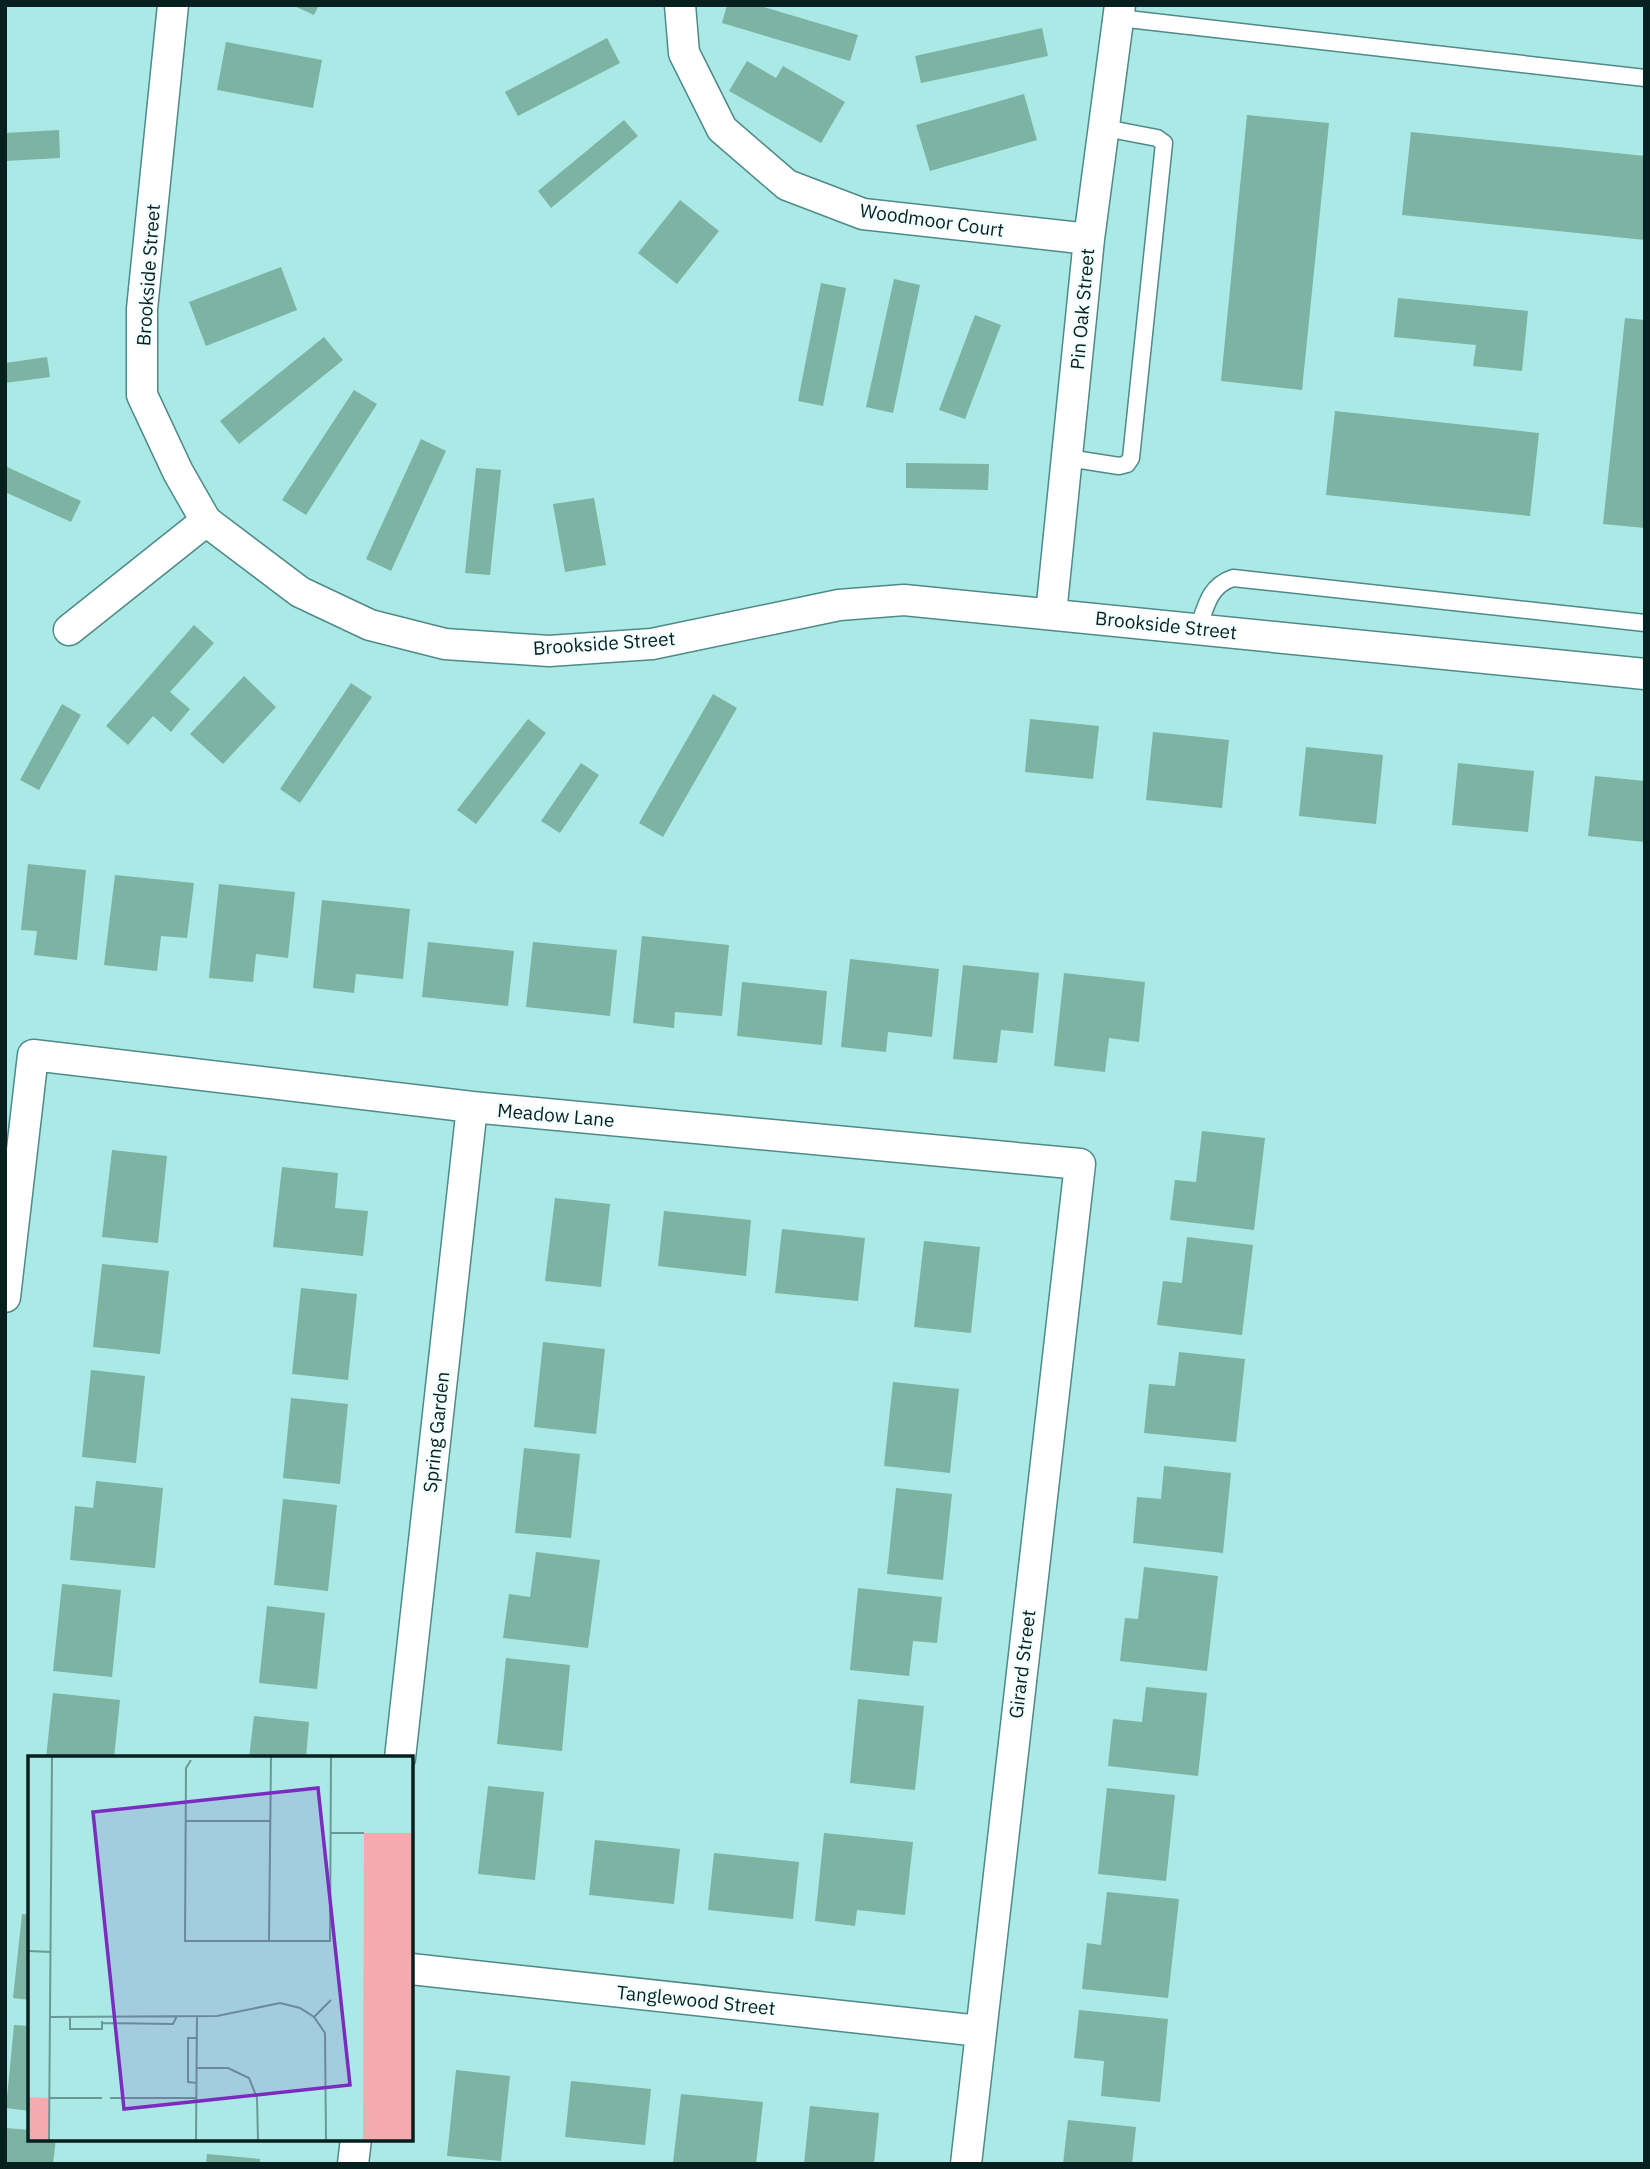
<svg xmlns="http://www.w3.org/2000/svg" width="1650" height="2169" font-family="'IBM Plex Sans',sans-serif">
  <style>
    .building { fill: #7cb3a2 }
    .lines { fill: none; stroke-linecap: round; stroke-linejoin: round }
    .service-casing { stroke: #4e8a88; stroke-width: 19 }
    .minor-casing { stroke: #4e8a88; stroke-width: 33 }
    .service { stroke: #fff; stroke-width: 16 }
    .minor { stroke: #fff; stroke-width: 30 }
    .labels { text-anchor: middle; stroke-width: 5; stroke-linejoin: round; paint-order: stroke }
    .street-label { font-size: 19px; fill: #06201f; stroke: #f3fffe }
    .inset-road { fill: none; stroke: #699996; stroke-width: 2 }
    .view { fill: #7b2cbf; fill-opacity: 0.15; stroke: #7b2cbf; stroke-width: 3.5 }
    .inset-edge { fill: none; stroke: #06201f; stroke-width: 3.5 }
  </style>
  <rect width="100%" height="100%" fill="#abe9e6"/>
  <path class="building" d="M292,5H319L314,15Z
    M727,5H757L858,35L850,61L722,23Z
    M1042,28L1048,56L921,83L915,56Z
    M607,38L620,63L518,116L505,92Z
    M226,42L322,60L313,108L217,90Z
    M747,61L776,78L783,66L845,102L821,143L729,91Z
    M1024,94L1037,140L930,171L916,125Z
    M1247,115L1329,123L1302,390L1221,381Z
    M624,120L638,136L551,208L538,191Z
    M59,130L60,158L5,161V133Z
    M1411,132L1645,156V240L1402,215Z
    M680,200L719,231L677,284L638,253Z
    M281,267L297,310L206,346L189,302Z
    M894,279L920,285L893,413L866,407Z
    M821,283L846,288L823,406L798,401Z
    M1398,298L1528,311L1522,371L1473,366L1476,345L1394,337Z
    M975,315L1001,325L965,419L939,410Z
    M1625,318L1645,320V528L1603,524Z
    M324,337L343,360L239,444L220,421Z
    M47,357L50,377L5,383V363Z
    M354,390L377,404L306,515L282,500Z
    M1335,411L1539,433L1530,516L1326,495Z
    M421,439L446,451L391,571L366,559Z
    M906,463L989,464L988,490L906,488Z
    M5,466L81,501L71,522L5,492Z
    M476,468L501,470L490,575L465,573Z
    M594,498L606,565L565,572L553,504Z
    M194,625L214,643L170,692L190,709L171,732L153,716L128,745L106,726Z
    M244,676L276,707L223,764L190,734Z
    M351,683L372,697L300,803L280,789Z
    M713,694L737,708L663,837L639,823Z
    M62,704L81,715L39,790L20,780Z
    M528,719L546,733L476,824L457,810Z
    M1030,719L1099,726L1093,779L1025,772Z
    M1153,732L1229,740L1222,808L1146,800Z
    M1306,747L1383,755L1376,824L1299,816Z
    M581,763L599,775L560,833L541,821Z
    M1458,763L1534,771L1528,832L1452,825Z
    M1595,776L1645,781V842L1588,836Z
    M28,864L86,870L77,960L34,955L37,931L21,930Z
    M115,875L194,883L187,938L161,936L157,971L104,965Z
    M219,884L295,892L288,958L256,954L253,982L209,978Z
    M322,900L410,909L403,979L356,974L354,993L313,988Z
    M642,936L729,945L722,1016L675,1012L674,1028L633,1023Z
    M428,942L514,951L508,1006L422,997Z
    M533,942L617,950L610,1016L526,1007Z
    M850,959L939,969L932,1037L888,1032L886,1052L841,1047Z
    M963,965L1039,973L1033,1033L1001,1030L997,1063L953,1059Z
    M1064,973L1145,982L1139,1042L1109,1038L1105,1072L1054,1066Z
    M742,982L827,991L822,1045L737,1036Z
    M1202,1131L1265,1138L1254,1230L1170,1220L1175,1180L1196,1182Z
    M112,1150L167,1156L158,1243L102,1237Z
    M282,1167L338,1173L335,1208L368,1211L363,1256L273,1247Z
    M555,1198L610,1204L601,1287L545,1281Z
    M664,1211L751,1220L746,1276L658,1266Z
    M782,1229L865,1238L858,1301L775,1293Z
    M1187,1237L1253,1245L1242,1335L1157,1325L1163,1281L1182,1283Z
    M924,1241L980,1247L971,1333L914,1327Z
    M102,1264L169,1271L160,1354L93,1347Z
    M301,1288L357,1294L348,1380L292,1374Z
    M543,1342L605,1349L596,1434L534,1427Z
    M1179,1352L1245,1359L1236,1442L1144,1433L1149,1384L1175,1386Z
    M91,1370L145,1376L136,1463L82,1457Z
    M893,1382L959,1389L950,1473L884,1466Z
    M291,1398L348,1404L340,1484L283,1478Z
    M524,1448L580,1454L571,1538L515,1533Z
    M1164,1466L1231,1473L1223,1553L1133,1543L1137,1497L1161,1499Z
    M96,1481L163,1488L155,1568L70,1560L75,1506L93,1508Z
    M896,1488L952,1494L943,1580L887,1574Z
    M283,1499L337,1505L328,1591L274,1585Z
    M536,1552L600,1560L588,1648L503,1638L509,1594L530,1597Z
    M1144,1567L1218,1576L1207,1671L1120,1661L1125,1618L1138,1619Z
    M62,1584L121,1590L112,1677L53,1671Z
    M858,1588L942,1597L937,1643L913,1641L909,1676L850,1670Z
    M267,1606L325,1613L317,1689L259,1683Z
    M506,1658L570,1665L562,1751L497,1744Z
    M1146,1687L1207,1693L1198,1776L1108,1766L1113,1719L1142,1722Z
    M53,1693L120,1700L114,1758H46Z
    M858,1699L924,1706L915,1790L850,1783Z
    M254,1716L309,1722L306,1758H249Z
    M488,1786L544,1792L535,1880L478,1874Z
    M1107,1788L1175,1795L1166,1881L1098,1874Z
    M824,1833L913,1842L905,1915L857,1910L855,1926L815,1921Z
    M595,1840L680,1849L674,1904L589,1895Z
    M714,1853L799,1862L793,1919L708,1910Z
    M1107,1892L1179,1899L1168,1998L1082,1989L1087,1943L1101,1945Z
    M22,1914L30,1915V2000L13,1998Z
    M1079,2010L1168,2019L1160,2102L1101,2096L1104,2061L1074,2058Z
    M14,2025L30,2026V2111L6,2108Z
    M456,2070L510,2076L501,2161L447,2156Z
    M571,2081L651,2089L645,2145L565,2137Z
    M681,2094L763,2102L756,2164L673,2163Z
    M810,2106L879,2113L874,2164H804Z
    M1068,2120L1136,2127L1132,2164H1063Z
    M5,2128L30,2130V2139H56L53,2164H5Z
    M207,2154L260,2159V2164H206Z"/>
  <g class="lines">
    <defs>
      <path id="service" d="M1119,18L1645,78
        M1068,458L1119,466L1127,464L1131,458L1164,143L1157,138L1105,128
        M1198,629C1206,606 1209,586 1233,578L1645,623"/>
      <path id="minor" d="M173,5L142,309V395L178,472L206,521L300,592L370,625L445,644L549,651L652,644L839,605L904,600L1645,674
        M680,5L684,53L722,129L787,185L863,214L1089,239
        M1051,614L1089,239L1120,5
        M69,630L206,521
        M5,1297L33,1055L472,1107L1080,1164L966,2164
        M400,1758L472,1107
        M411,1969L980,2031
        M353,2164L356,2139"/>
    </defs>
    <use href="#service" class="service-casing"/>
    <use href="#minor" class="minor-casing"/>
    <use href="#service" class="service"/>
    <use href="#minor" class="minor"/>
  </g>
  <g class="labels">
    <g class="street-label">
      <text transform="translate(932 220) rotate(8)" y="7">Woodmoor Court</text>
      <text transform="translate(148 275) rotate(-86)" y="7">Brookside Street</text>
      <text transform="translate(1082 309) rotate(-85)" y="7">Pin Oak Street</text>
      <text transform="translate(1166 625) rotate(6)" y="7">Brookside Street</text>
      <text transform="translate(604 643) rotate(-4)" y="7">Brookside Street</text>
      <text transform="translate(556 1115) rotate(5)" y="7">Meadow Lane</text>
      <text transform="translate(436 1432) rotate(-84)" y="7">Spring Garden</text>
      <text transform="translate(1022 1664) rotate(-83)" y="7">Girard Street</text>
      <text transform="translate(696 2000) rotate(6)" y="7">Tanglewood Street</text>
    </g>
  </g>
  <g transform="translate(28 1756)">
    <rect width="385" height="385" fill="#abe9e6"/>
    <path d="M336,77H385V384H335ZM0,341L21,342V384H0Z" fill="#f5aab0"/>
    <path class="inset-road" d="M163,4L158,12L157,185H302L303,1M158,65H242M303,77H336M241,184L243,1M0,195L23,196M22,261L189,260L252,247L272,252L286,261L297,277L298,384M42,261V273H74V265M286,261L303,244M74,267L145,268L149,260M169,312H200L221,322L229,342L230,384M169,327L160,326V282H169M21,342H74M82,342H168M21,384L24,1M168,384L169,260"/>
    <path class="view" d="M290,32L322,329L96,353L65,56Z"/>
    <rect width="385" height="385" class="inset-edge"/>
  </g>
  <rect width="1650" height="2169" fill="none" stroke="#06201f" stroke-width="14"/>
</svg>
